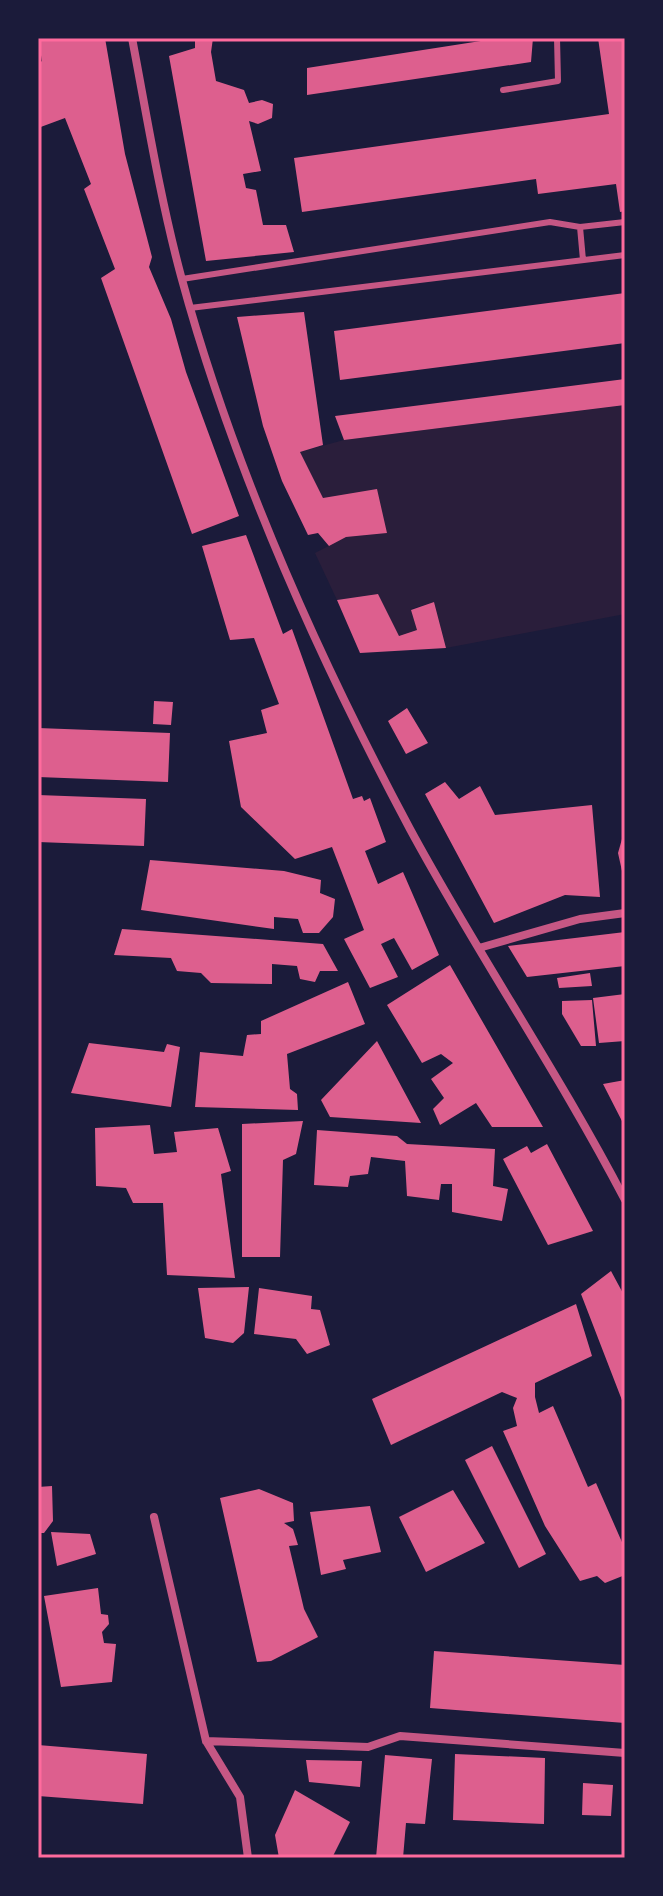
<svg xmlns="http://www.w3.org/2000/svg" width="663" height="1896" font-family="Figtree,sans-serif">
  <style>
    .green { fill: #2a1e3b }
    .building { fill: #dd5f8e }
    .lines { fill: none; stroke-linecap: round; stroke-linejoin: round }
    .service { stroke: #c65784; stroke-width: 6 }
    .minor { stroke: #c65784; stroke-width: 8 }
    .neatline { fill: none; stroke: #ff6b9d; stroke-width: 3 }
  </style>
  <rect width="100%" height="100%" fill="#1b1b3a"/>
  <path class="green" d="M625,405V614L446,648L434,602L411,609L417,630L399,636L378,594L337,600L315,553L346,537L387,533L323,498L300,452L344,440Z"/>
  <path class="building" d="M38,38H105L125,154L152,257L149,267L171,319L186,372L239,516L192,534L101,278L115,269L84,189L91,184L65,118L38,128V64L42,61Z
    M195,38H213L211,52L216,81L244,90L249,103L262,100L273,104L272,118L258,124L249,121L261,171L243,174L246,188L256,190L263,225H286L294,252L206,261L169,56L195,48Z
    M500,38H533L531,62L307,95V68Z
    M598,38H625V211L620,212L616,184L538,194L536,179L302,212L294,158L609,114Z
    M625,293V343L340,380L334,331Z
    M304,312L323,445L300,452L323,498L377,489L387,533L346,537L329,546L318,533L308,535L282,481L263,426L237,317Z
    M625,379V405L344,440L335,416Z
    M246,535L283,634L292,629L353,799L362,796L364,801L370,798L386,842L365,851L378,884L403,872L439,955L412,970L394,938L381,944L398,977L370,988L344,939L364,930L332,847L295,859L241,807L229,741L267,733L261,710L279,704L254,638L230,640L202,546Z
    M378,594L399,636L417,630L411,610L434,602L446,648L360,653L337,600Z
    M154,701L173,702L171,725L153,724Z
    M407,708L428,743L406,754L388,721Z
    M38,728L170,733L168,782L38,777Z
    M445,782L459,799L480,786L495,815L592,805L600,897L565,895L494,923L425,794Z
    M38,795L146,799L144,846L38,842Z
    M624,832L625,880H624L618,853Z
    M150,860L284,871L321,880L320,893L335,899L333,917L319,933H303L298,919L274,917V929L141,910Z
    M122,929L323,944L338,971H320L315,982L300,979L297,966L272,964V984L211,983L201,973L177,971L171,958L114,955Z
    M625,932V966L527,977L508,946Z
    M450,965L543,1127H492L476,1103L440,1125L433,1109L444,1098L431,1079L453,1063L441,1054L422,1063L387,1005Z
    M590,973L592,986L559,988L557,978Z
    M348,982L365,1024L287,1054L290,1089L297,1094L298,1110L195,1107L200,1052L243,1056L247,1035L261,1034V1021Z
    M625,994V1041L599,1043L593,998Z
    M592,1000L596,1046H581L562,1014V1001Z
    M377,1041L421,1123L330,1117L321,1100Z
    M89,1043L164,1052L167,1044L180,1047L171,1107L71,1093Z
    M625,1080V1127L603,1084Z
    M303,1121L296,1154L283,1160L280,1257H242V1124Z
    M150,1125L154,1154L177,1152L174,1132L218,1128L231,1171L221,1174L235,1278L167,1275L163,1203H133L126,1188L96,1186L95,1128Z
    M317,1130L397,1136L407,1144L495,1149L493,1186L508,1189L502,1221L452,1212V1184H441L439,1200L407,1196L405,1161L371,1157L368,1174L350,1176L348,1187L314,1185Z
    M547,1144L593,1231L548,1245L503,1159L527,1146L531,1153Z
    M611,1271L625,1297V1408L581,1294Z
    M249,1287L244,1333L233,1343L205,1338L198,1288Z
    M259,1288L312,1296L311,1309L320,1310L330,1345L307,1354L296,1339L254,1334Z
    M576,1304L592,1356L535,1383V1397L539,1413L553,1406L588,1487L596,1483L625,1549V1575L605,1583L597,1576L580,1581L545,1526L503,1431L517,1426L513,1408L517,1398L502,1392L391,1445L372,1399Z
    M492,1446L546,1554L519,1568L465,1460Z
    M52,1486L53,1521L44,1533H38V1487Z
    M259,1489L293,1503L294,1521L284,1523L293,1529L298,1545L289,1546L304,1609L318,1637L271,1661L257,1662L220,1498Z
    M453,1490L485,1543L426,1572L399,1517Z
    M370,1506L381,1552L343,1560L346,1569L321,1575L310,1512Z
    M51,1532L90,1534L96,1554L57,1566Z
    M98,1588L101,1614L108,1615L109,1624L102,1632L104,1643L116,1644L112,1682L61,1687L44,1596Z
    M434,1651L625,1665V1723L430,1708Z
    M38,1745L147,1754L143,1804L38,1796Z
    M455,1754L545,1758L544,1824L453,1820Z
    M385,1755L432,1759L425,1824L406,1823L403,1858H376Z
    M306,1760L362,1761L360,1787L309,1782Z
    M583,1783L613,1785L611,1816L582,1815Z
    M295,1790L350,1822L332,1858H279L275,1835Z"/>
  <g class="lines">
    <path class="service" d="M503,90L558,81L557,38
      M580,227L583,260
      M182,279L550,222L580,227L625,222
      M190,308L625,255"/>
    <path class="minor" d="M132,38C147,117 160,198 181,276C233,468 317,655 410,829C478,955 559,1073 625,1200
      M479,948L580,919L625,913
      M154,1517L206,1741L240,1797L248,1858
      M206,1741L368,1747L400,1736L625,1753"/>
  </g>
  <rect width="663" height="1896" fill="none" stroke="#1b1b3a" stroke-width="80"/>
  <rect x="40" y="40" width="583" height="1816" class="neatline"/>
</svg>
